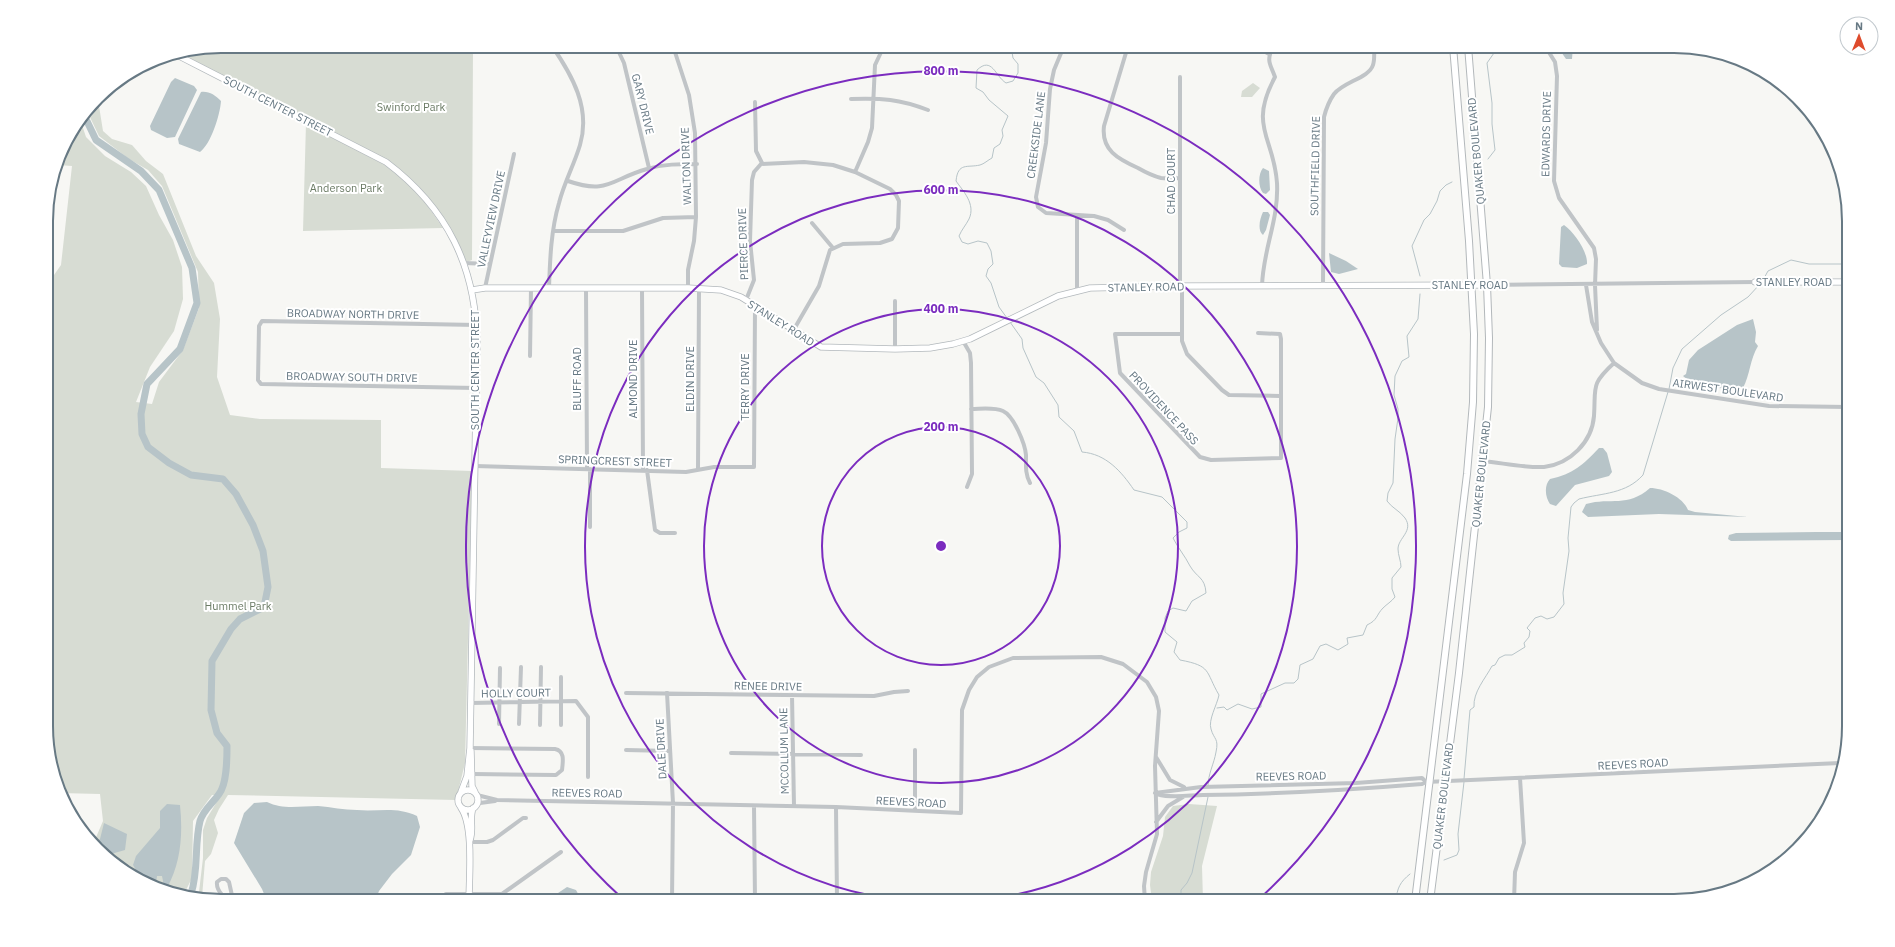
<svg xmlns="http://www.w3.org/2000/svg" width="1895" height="947" font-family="'IBM Plex Sans',sans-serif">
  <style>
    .green { fill: #d7dcd3 }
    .water { fill: #b7c4c8 }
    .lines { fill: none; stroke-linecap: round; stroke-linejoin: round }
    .stream { stroke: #b7c4c8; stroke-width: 1 }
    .river { stroke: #b7c4c8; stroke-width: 7 }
    .secondary-casing { stroke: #b2b8bc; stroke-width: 7 }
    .primary-casing { stroke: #b3b8bb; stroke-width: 8 }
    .street { stroke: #c0c4c7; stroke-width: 4 }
    .secondary { stroke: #fff; stroke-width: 5.5 }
    .primary { stroke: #fff; stroke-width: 6 }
    .ring { fill: none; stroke: #7b2cbf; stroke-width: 2 }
    .labels { text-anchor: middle; stroke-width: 4; stroke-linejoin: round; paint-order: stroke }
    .street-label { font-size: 11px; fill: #677984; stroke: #fff }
    .park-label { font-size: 11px; fill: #6b7b65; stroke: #fff }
    .rim { fill: none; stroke: #677984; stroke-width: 2 }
    .centre { fill: #7b2cbf; stroke: #fff; stroke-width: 2 }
    .ring-label { font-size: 12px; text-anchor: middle; font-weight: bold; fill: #7b2cbf; stroke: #fff; stroke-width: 4; stroke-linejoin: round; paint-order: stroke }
  </style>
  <rect width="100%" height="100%" fill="#f7f7f4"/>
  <path class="green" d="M221,46H473L472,260L464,263L450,231L414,186L443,228L303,231L306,123L177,55Z
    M1253,83L1260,88L1252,97H1241L1242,91Z
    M95,103L99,106L103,131L112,139L132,145L146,161L163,174L196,256L214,283L220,319L217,377L230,415L260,419L381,420V468L472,471L465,763L456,800L228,795L219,809L214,820L218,833L211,854L205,861L202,897L196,895L199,892L203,858V830L207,818L221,795H212L193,821L192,878L185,892L144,883L94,842L103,821L100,794L59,793L48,749L47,285L61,265L72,166L58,165L64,144L81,122L86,137L105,156L131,172L146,186L159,215L173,240L182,267L183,299L174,331L150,367L136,402L152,404L159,382L183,350L199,308L198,272L162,186L148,170L129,159L99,136L88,113Z
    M1189,804L1217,806L1202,866L1203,901H1152L1150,885L1151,872L1163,836L1165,817L1173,806Z"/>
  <path class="water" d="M1557,46H1573L1572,59H1566Z
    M175,78L194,86L197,90L175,137L167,138L151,130L150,126L171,82Z
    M201,92C209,91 215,95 221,101C220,115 211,144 200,152L179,144L178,139Z
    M1263,168L1269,171L1270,190L1266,194L1263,193C1258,187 1258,174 1263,168Z
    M1263,212H1268L1270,215L1266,230L1263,235C1257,230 1260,218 1263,212Z
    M1564,225C1574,232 1588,252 1587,264L1577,268L1562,267L1559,264L1561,227Z
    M1329,253L1346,261L1358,269L1339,274L1331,272Z
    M1753,319L1756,332L1755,342L1758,346C1750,359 1750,375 1743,388C1728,391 1694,386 1683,376L1686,374L1689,360L1698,350L1737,325Z
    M1599,448H1603L1607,453L1612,472L1609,476L1575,485L1556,506L1550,504C1545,497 1544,485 1550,479C1573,474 1583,465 1599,448Z
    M1650,488C1663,488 1683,497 1688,510L1695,512L1748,517L1659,514L1588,517L1582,512L1586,504C1611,497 1627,508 1650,488Z
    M1817,532H1848V540L1731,541L1728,539L1729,535L1736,533Z
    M267,802C283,810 300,806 318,806C331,807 344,810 357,810C379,812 396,806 417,816L420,827L411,855L392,874L379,891L375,901H267L262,889L234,843L244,813L254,803Z
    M167,804L180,805C183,834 181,863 167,888L164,886L162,876H157L156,884L141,878L133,865L136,856L160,828V811Z
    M104,823L127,834L125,850L111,854L95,843L100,839Z
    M567,887L576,890L582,901H546Z"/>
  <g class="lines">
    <path class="stream" d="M1488,159L1495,150L1492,124V103L1487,63L1494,53L1495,46
      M1420,276L1412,246L1424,220L1430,214L1437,201L1440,191L1446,185L1452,182
      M1763,280L1768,271L1791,260L1809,264H1848
      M1007,318L999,307L991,283L986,276L988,269L993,264L991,251L987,243L978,241L968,244L962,242L959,236C962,229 966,225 969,219C976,204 963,191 956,181C958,162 967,168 980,165C984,164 988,160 992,158L994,148L1000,144L1003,136L1002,130L1008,116L989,100L983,92L976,88L977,70C992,56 995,76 1006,83L1013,81L1018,73V64L1013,58L1012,52L1016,46
      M1010,322L1022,339L1023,348L1036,377L1044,383L1058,405L1059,417L1074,431L1082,452C1106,454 1121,471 1134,490L1162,497L1187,522V528L1179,532L1173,538C1178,548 1185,556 1190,566C1197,578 1205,577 1206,593L1192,601L1186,611L1173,608L1168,611L1165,618V632L1177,642L1174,652L1180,660C1212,666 1205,671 1219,695C1217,705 1208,720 1211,729C1214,740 1219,738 1216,752C1214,764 1208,774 1208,786
      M1669,389L1673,368L1682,349L1721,315L1748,297L1760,284
      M1217,708L1224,707L1227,710L1238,704L1252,709L1261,707V694L1285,683H1294L1298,679L1300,665L1313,659L1320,646L1326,644L1338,650L1348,644L1347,638L1363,635L1367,625C1378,620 1376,615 1383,608C1387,604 1391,602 1395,597L1392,589V578L1401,567C1401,561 1398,555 1398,549C1398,538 1414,531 1405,518C1400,511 1392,508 1387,501L1388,493L1393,483L1395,439L1398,418V409L1394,395L1395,376L1402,361L1409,357L1407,336L1418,319L1420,294
      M1464,779L1470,710L1474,707C1473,692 1485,679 1492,666L1495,665L1499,658L1505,655H1512L1525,647L1524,643L1529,637L1530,631L1527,628L1535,618L1541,616L1547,619L1554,617L1564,604L1563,593L1569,551L1568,538L1571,507L1574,503L1579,499C1603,493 1626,494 1643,475L1668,392
      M1444,860L1457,855L1459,850L1458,834L1464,782
      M1181,901V890L1187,883L1192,873L1208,797
      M1396,901C1397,888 1400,882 1410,874"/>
    <path class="river" d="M85,117L96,140L141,171L159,190L192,268L197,303L180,349L147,384L141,414L142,434L148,447L169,463L191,475L223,479L236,494L253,525L263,551L268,587L264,607L240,619L231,629L212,661L211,710L217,733L227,746C227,759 227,784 219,794C213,803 203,810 200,821C194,845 199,870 191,894"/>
    <defs>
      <path id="secondary" d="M177,55L386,162C447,208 476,266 477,343L470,748L467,776L461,792
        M1755,282H1848
        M472,290L485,288H688L721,290L741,297L821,347L895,349L930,348L953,344L970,339L1058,296L1090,288L1180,286L1487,285
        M471,751L472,786L475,792
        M458 800a10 10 0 1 1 20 0a10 10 0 1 1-20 0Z
        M461,808C474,826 469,878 469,901
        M470,840C474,829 469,819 473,808"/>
      <path id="primary" d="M1415,901L1467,474L1473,402L1474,334L1469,241L1453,46
        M1430,901L1459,673L1488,407L1489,338L1487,285L1468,46"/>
    </defs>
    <use href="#secondary" class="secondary-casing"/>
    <use href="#primary" class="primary-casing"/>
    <path class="street" d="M616,46L624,63L649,168
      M673,46L689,95L695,133L696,217L694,241L688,270V288
      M1064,46L1054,70L1050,89L1046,143L1036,197L1038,207L1046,213L1094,216L1108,220L1124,230
      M1128,46L1104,126C1101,150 1118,159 1138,168C1145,172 1153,176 1161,178C1168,179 1174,178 1180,178
      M1255,46L1269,54
      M1545,46L1555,62L1557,76L1554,181L1559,198L1594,248L1596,259L1595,285L1597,330
      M830,47V46
      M851,99C882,98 899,99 928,110
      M755,102L756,151L762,163
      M855,172L868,142L872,128L875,65L884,46
      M568,181C608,195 611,179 647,169C663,164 680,164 697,164
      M812,223L833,248
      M553,231H623L663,218L696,217
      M464,263L490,264
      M1323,285L1324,117C1326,109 1329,101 1334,94C1343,82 1369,78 1373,65C1375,59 1374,52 1374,46
      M1487,285L1755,282
      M1586,285L1592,322L1601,343L1614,363L1642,383L1659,389L1769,406L1848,407
      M1180,286V77
      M1182,286V341L1187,354L1222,390L1229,395L1280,396
      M1262,286C1263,249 1279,220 1277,183C1274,137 1248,127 1275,77C1270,63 1266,62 1273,46
      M485,288L514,154
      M549,288C550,259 551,230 559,203C564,183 574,165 580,145C591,108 572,75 552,46
      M586,289L587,469
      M642,289L643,470
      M1077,290V215
      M746,300L754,280L750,241L752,180L754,172L761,164L804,162L833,165L855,172L890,189L896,195L899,201L898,228L892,239L880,243L843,244L830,250L819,286L793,331
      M895,301V349
      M1182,334H1115L1120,373L1200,457L1211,460L1281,458V339L1280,334L1258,333
      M963,341L970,353L971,363L972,474L967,487
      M530,356L531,288
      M476,388L261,384L258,380L259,326L262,321L477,325
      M971,409C981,409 994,407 1003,411C1014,416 1025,444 1026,455C1026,465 1025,474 1030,483
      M1483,461C1503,463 1525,468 1544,467C1570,464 1592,442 1594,416C1596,387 1590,385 1614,363
      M475,466L686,472L714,467H754L755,307
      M590,469V527
      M698,469L699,289
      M647,470L655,530L660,533H675
      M626,693L874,696L894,692L908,691
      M667,693L673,803L672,901
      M792,695L794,806
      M471,703L576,701L588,717V777
      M499,724L500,668
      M519,724L521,667
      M540,725L541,667
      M561,725V677
      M470,748L555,749C565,751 563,761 562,770L556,775L473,774
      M626,750L670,751
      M915,750V811
      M731,753L861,755
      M1156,757L1170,780L1184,787
      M1155,793C1165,799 1190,795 1203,795C1276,794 1349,790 1422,784L1426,782L1840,763
      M1155,793L1201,787L1356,783L1422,778L1426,782
      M477,795L497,800L836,807L961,813L962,710L969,690L977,677L989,667L1013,658L1101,657L1123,664L1147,682L1156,697L1159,711L1155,766L1157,834L1146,872L1144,886L1145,901
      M475,806L480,803L495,801
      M754,806L755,901
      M836,807L837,901
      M1156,822L1168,806L1183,797
      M470,842H487L493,840L523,818H526
      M221,879H226L229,882L233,900C225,901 216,890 217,882Z
      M433,901L446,894H502L561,852
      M1514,901L1515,872L1524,843L1520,778"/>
    <use href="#secondary" class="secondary"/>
    <use href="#primary" class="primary"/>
  </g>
  <g class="ring">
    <circle cx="941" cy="546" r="119"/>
    <circle cx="941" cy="546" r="237"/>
    <path d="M910 901A356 356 0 1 1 972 901"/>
    <path d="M623 899A475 475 0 1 1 1259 899"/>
  </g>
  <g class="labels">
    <g class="street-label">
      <text transform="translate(643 104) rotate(76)" y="4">GARY DRIVE</text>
      <text transform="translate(278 106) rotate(27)" y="4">SOUTH CENTER STREET</text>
      <text transform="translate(1546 134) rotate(-89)" y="4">EDWARDS DRIVE</text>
      <text transform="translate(1036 135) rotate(-83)" y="4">CREEKSIDE LANE</text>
      <text transform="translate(1476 151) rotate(-95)" y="4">QUAKER BOULEVARD</text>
      <text transform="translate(686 166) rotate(-92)" y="4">WALTON DRIVE</text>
      <text transform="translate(1315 166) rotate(-89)" y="4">SOUTHFIELD DRIVE</text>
      <text transform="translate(1171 181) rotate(-90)" y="4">CHAD COURT</text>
      <text transform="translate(491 219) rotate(-78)" y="4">VALLEYVIEW DRIVE</text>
      <text transform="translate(743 244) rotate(-92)" y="4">PIERCE DRIVE</text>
      <text x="1794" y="286">STANLEY ROAD</text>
      <text x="1470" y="289">STANLEY ROAD</text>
      <text transform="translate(1146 287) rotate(-1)" y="4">STANLEY ROAD</text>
      <text transform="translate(353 314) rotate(1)" y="4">BROADWAY NORTH DRIVE</text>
      <text transform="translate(781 323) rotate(32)" y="4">STANLEY ROAD</text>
      <text transform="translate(475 370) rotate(-90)" y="4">SOUTH CENTER STREET</text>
      <text transform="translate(352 377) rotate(1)" y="4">BROADWAY SOUTH DRIVE</text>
      <text transform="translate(577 379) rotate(-90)" y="4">BLUFF ROAD</text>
      <text transform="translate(633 379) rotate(-90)" y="4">ALMOND DRIVE</text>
      <text transform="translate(690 379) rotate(-90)" y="4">ELDIN DRIVE</text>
      <text transform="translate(745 387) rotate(-90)" y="4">TERRY DRIVE</text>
      <text transform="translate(1728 390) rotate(8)" y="4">AIRWEST BOULEVARD</text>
      <text transform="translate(1164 408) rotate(47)" y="4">PROVIDENCE PASS</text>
      <text transform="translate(615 461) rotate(2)" y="4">SPRINGCREST STREET</text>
      <text transform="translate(1481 474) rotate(-84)" y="4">QUAKER BOULEVARD</text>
      <text transform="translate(768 686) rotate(1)" y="4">RENEE DRIVE</text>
      <text transform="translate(516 693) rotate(-1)" y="4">HOLLY COURT</text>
      <text transform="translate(661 749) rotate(-93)" y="4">DALE DRIVE</text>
      <text transform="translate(784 751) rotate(-91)" y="4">MCCOLLUM LANE</text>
      <text transform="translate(1633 764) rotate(-3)" y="4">REEVES ROAD</text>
      <text transform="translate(1291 776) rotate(-1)" y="4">REEVES ROAD</text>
      <text transform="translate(587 793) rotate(1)" y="4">REEVES ROAD</text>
      <text transform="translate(1443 796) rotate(-83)" y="4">QUAKER BOULEVARD</text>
      <text transform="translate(911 802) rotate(3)" y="4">REEVES ROAD</text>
    </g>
    <g class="park-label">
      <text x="411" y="111">Swinford Park</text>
      <text x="346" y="192">Anderson Park</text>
      <text x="238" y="610">Hummel Park</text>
    </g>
  </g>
  <path d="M0 0H1895V947H0ZM221 53H1674A168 168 0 0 1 1842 221V726A168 168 0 0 1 1674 894H221A168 168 0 0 1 53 726V221A168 168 0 0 1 221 53Z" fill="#fff" fill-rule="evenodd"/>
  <path class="rim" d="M221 53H1674A168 168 0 0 1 1842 221V726A168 168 0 0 1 1674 894H221A168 168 0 0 1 53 726V221A168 168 0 0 1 221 53Z"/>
  <circle cx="941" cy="546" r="6" class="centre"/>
  <g class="ring-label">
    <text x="941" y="75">800 m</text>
    <text x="941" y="194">600 m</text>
    <text x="941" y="313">400 m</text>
    <text x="941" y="431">200 m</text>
  </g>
  <g transform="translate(1859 36) rotate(1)"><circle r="19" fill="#ffffff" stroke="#c2c9ce"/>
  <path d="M0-3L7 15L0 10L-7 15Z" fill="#de4b2c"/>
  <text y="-6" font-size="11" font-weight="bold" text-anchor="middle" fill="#677984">N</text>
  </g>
</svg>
